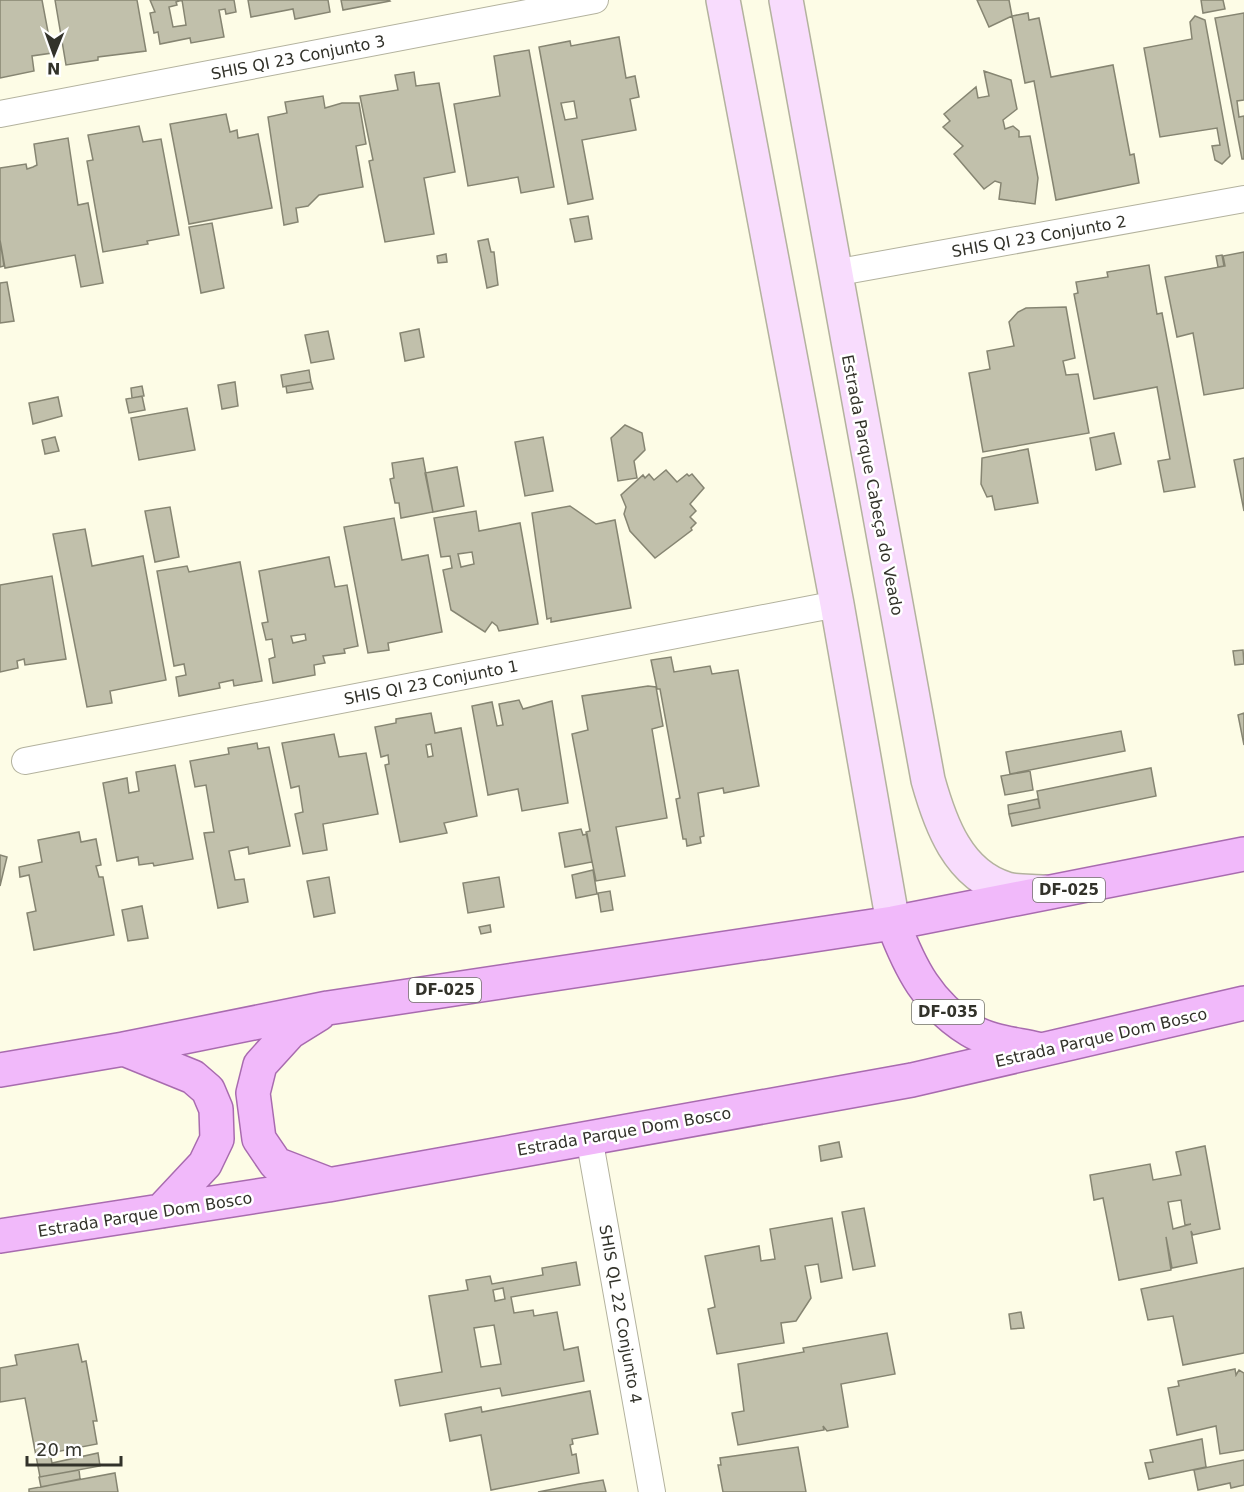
<svg xmlns="http://www.w3.org/2000/svg" width="1244" height="1492" font-family="'DejaVu Sans',sans-serif">
  <style>
    .building { fill: #c1c0ab; stroke: #868572; stroke-width: 1.5; fill-rule: evenodd }
    .lines { fill: none; stroke-linecap: round; stroke-linejoin: round }
    .street-casing { stroke: #b3b29e; stroke-width: 28 }
    .secondary-casing { stroke: #b3b29e; stroke-width: 36 }
    .primary-casing { stroke: #a86baf; stroke-width: 36 }
    .street { stroke: #fff; stroke-width: 26 }
    .secondary { stroke: #f8dcfd; stroke-width: 33 }
    .primary { stroke: #f1b9fa; stroke-width: 33 }
    .labels { text-anchor: middle; stroke-width: 5; stroke-linejoin: round; paint-order: stroke }
    .shield { fill: #fff; stroke: #70706a; stroke-width: 1.5 }
    .shield-label { font-size: 15px; font-weight: bold; fill: #32322a }
    .street-label { font-size: 16px; fill: #32322a; stroke: #fff }
  </style>
  <rect width="100%" height="100%" fill="#fdfce6"/>
  <path class="building" d="M0,0H42L52,53L32,56L34,71L0,78Z
    M55,0H137L146,51L98,57V60L66,65Z
    M150,0H234L236,12L226,14L225,9L219,10L224,37L191,43L190,38L160,44L158,32L154,33L150,13L155,12ZM182,0L186,25L173,27L169,7L177,5L176,2Z
    M248,0H328L330,12L295,19L293,9L251,17Z
    M341,0H389L390,1L343,10Z
    M977,0H1009L1012,16L989,27Z
    M1201,0H1223L1225,9L1203,13Z
    M1028,13L1029,20L1039,18L1051,77L1113,65L1130,155L1134,154L1139,183L1056,200L1034,81L1025,83L1012,16Z
    M1244,13V100L1237,101L1239,117L1244,116V159H1242L1215,18Z
    M1195,16L1205,20L1230,156L1222,164L1215,160L1212,146L1220,145L1217,128L1160,137L1144,48L1192,39L1190,22Z
    M619,37L626,78L635,76L639,97L630,99L636,130L582,140L593,199L568,204L539,47L570,41L571,46ZM574,101L577,118L565,120L561,103Z
    M529,50L554,187L521,193L518,177L468,186L454,104L500,96L494,56Z
    M984,71L1011,80L1017,109L1003,120L1005,129L1013,126L1019,131V137L1030,136L1038,178L1035,204L999,199L1001,183L995,181L984,189L954,154L963,146L943,127L950,121L944,114L976,87L978,98L989,96Z
    M414,72L416,86L439,83L455,172L424,178L434,234L385,242L369,161L373,160L360,96L398,90L395,75Z
    M323,96L325,108L342,103H359L366,144L356,146L363,187L319,195L308,206L296,208L298,222L284,225L268,117L287,113L285,102Z
    M226,114L230,132L237,130L238,138L258,134L272,208L189,224L170,124Z
    M139,126L143,142L161,139L179,235L147,241L148,244L103,252L87,161L93,160L88,135Z
    M68,138L78,205L88,203L103,283L81,287L75,255L5,268L0,240V168L26,164L27,169L33,167L37,165L34,144Z
    M588,216L592,239L575,242L570,219Z
    M212,223L224,288L201,293L189,227Z
    M488,239L491,252H494L498,285L487,288L478,241Z
    M0,240L4,266L0,267Z
    M1244,252V388L1204,395L1193,333L1177,337L1165,277L1225,266L1223,256Z
    M446,254L447,262L438,263L437,256Z
    M1222,255L1224,266L1218,267L1216,256Z
    M1149,265L1157,314L1162,313L1195,487L1164,492L1158,461L1170,459L1157,387L1094,399L1074,294L1078,293L1076,282L1108,277L1107,272Z
    M7,282L14,321L0,323V283Z
    M1066,307L1075,358L1063,361L1066,375L1078,374L1089,433L983,452L969,373L990,369L987,351L1014,346L1009,322L1018,312L1026,308Z
    M419,329L424,357L405,361L400,333Z
    M328,331L334,359L311,363L305,335Z
    M309,370L311,382L283,387L281,375Z
    M235,382L238,406L222,409L218,385Z
    M311,382L313,389L287,393L286,386Z
    M142,386L144,396L132,398L131,388Z
    M142,396L145,410L129,413L126,399Z
    M58,397L62,416L33,424L29,403Z
    M187,408L195,450L139,460L131,418Z
    M625,425L642,433L645,450L634,461L637,478L618,481L611,438Z
    M1114,433L1121,464L1096,470L1090,438Z
    M55,437L59,451L45,454L42,440Z
    M543,437L553,491L525,496L515,442Z
    M1028,449L1038,503L995,510L992,496L987,497L981,484L982,458Z
    M423,458L433,512L401,518L399,503H395L390,479L394,478L392,463Z
    M1244,458V511L1234,460Z
    M457,467L464,506L433,512L425,473Z
    M666,470L677,482L687,474L689,476L692,474L704,488L690,504L696,511L690,517L696,523L691,528L692,530L655,558L630,531L624,514L626,507L621,495L643,475L645,478L649,474L654,480Z
    M570,506L596,524L615,520L631,608L551,622V618L547,619L532,513Z
    M170,507L179,557L155,562L145,511Z
    M476,511L479,531L520,523L538,624L499,631L497,626L492,622L485,632L451,610L443,570L452,568L450,556L441,557L434,518ZM472,552L474,564L461,567L458,554Z
    M394,518L402,560L428,555L442,632L388,643L389,650L368,653L344,527Z
    M85,529L92,566L143,556L166,680L110,691L112,703L87,707L53,534Z
    M329,557L335,587L347,585L358,646L344,649L345,653L323,656L325,663L314,665L315,675L273,683L269,659L275,657L272,639L266,640L262,623L268,622L259,571ZM305,634L306,640L293,643L291,636Z
    M240,562L262,681L234,686L233,680L219,683L220,688L179,696L176,677L186,675L184,664L174,666L157,571L187,566L189,572Z
    M52,576L66,659L25,665L24,659L17,661L18,668L0,672V585Z
    M1243,650L1244,664L1235,665L1233,651Z
    M671,657L674,672L710,666L712,674L738,670L759,786L724,793L723,788L698,793L704,836L700,837L701,843L687,846L686,839H683L676,799L680,798L660,689H657L651,660Z
    M648,686L656,687L663,726L652,729L667,818L616,827L625,876L596,881L586,832L590,831L572,734L588,730L582,696Z
    M519,700L523,709L552,701L568,803L522,811L518,789L488,795L472,706L492,702L497,726L503,725L499,704Z
    M431,713L435,733L461,728L477,816L444,823L447,833L400,842L385,765L389,764L388,755L381,757L375,727L396,723V719ZM431,744L433,756L428,757L426,745Z
    M1244,713V745L1238,715Z
    M1121,731L1125,751L1010,774L1006,752Z
    M334,734L339,757L366,753L378,814L323,824L327,850L303,854L295,814L303,812L299,786L291,788L282,743Z
    M257,743L258,749L269,747L290,846L249,854L248,847L229,851L235,880L244,879L248,902L218,908L204,833L214,832L206,785L195,787L190,761L229,754L228,748Z
    M175,765L193,859L154,866L153,863L139,865L138,857L117,861L103,783L127,778L129,793L139,791L136,772Z
    M1151,768L1156,796L1012,826L1009,814L1040,808L1037,791Z
    M1030,771L1033,790L1005,795L1001,776Z
    M1038,799L1040,808L1009,814L1008,805Z
    M581,829L583,835L587,834L592,862L565,867L559,833Z
    M79,832L81,842L96,839L101,865L96,866L99,877H103L114,935L34,950L27,913L36,911L29,875L20,877L19,867L42,862L38,840Z
    M0,855L7,857L0,886Z
    M593,870L597,894L576,898L572,875Z
    M329,877L335,913L314,917L307,881Z
    M499,877L504,907L468,913L463,883Z
    M610,891L613,910L601,912L598,893Z
    M142,906L148,938L128,941L122,910Z
    M490,925L491,932L481,934L479,927Z
    M839,1142L842,1157L821,1161L819,1146Z
    M1205,1146L1220,1229L1193,1235L1191,1231L1197,1263L1172,1268L1166,1237L1171,1270L1119,1280L1103,1198L1094,1200L1090,1175L1150,1164L1153,1180L1181,1175L1176,1152ZM1181,1200L1185,1225L1191,1224L1173,1229L1168,1202Z
    M864,1208L875,1266L853,1270L842,1212Z
    M832,1218L842,1278L821,1282L818,1264L805,1266L811,1298L796,1321L781,1323L784,1343L717,1354L708,1309L715,1307L705,1256L759,1246L761,1261L775,1259L770,1229Z
    M576,1262L580,1285L511,1297L514,1313L533,1310L534,1316L557,1312L564,1350L578,1347L584,1381L502,1396L500,1388L400,1406L395,1380L442,1372L429,1296L468,1290L466,1280L490,1276L492,1284L543,1275L542,1268ZM503,1288L505,1299L495,1301L493,1290ZM494,1325L501,1364L481,1367L474,1328Z
    M1244,1268V1353L1183,1365L1173,1316L1148,1320L1141,1289Z
    M1021,1312L1024,1328L1011,1329L1009,1314Z
    M887,1333L895,1374L841,1384L848,1427L827,1431L823,1426L824,1430L738,1445L732,1413L744,1411L738,1364L804,1352L803,1348Z
    M78,1344L82,1362L86,1361L97,1421H93L97,1444L50,1453L52,1463L98,1453L100,1466L40,1477L25,1398L0,1402V1368L17,1365L15,1355Z
    M1235,1369L1236,1375L1239,1370L1244,1373V1450L1220,1454L1216,1426L1177,1435L1168,1388L1179,1386L1178,1381Z
    M590,1391L598,1434L572,1439L573,1444L570,1445L572,1455L576,1454L579,1473L491,1490L481,1435L450,1441L445,1414L481,1407L482,1412Z
    M1202,1439L1206,1467L1149,1479L1145,1463L1153,1462L1150,1450Z
    M798,1447L806,1492H723L718,1465H721L720,1458Z
    M1244,1460V1485L1231,1488L1230,1483L1198,1490L1194,1470Z
    M79,1470L80,1479L41,1487L39,1477Z
    M115,1473L118,1492H29V1489Z
    M603,1480L606,1492H538L579,1484Z"/>
  <g class="lines">
    <defs>
      <path id="street" d="M0,114L595,0
        M834,273L1244,199
        M25,761L837,604
        M589,1137L652,1492"/>
      <path id="secondary" d="M723,0L837,604L893,923
        M786,0L928,780C940,823 958,875 1007,889C1018,892 1033,891 1044,892"/>
      <path id="primary" d="M893,923C910,968 928,1004 970,1030C989,1042 1016,1044 1037,1049
        M319,1014L290,1032L260,1065L253,1093L259,1139L276,1164L328,1184
        M124,1049L193,1077L208,1090L216,1109L217,1139L205,1164L161,1211
        M0,1070L124,1049L328,1008L893,923L1244,854
        M0,1236L328,1185L912,1080L1244,1003"/>
    </defs>
    <use href="#street" class="street-casing"/>
    <use href="#secondary" class="secondary-casing"/>
    <use href="#primary" class="primary-casing"/>
    <use href="#street" class="street"/>
    <use href="#secondary" class="secondary"/>
    <use href="#primary" class="primary"/>
  </g>
  <g class="labels">
    <g class="shield">
      <rect x="1033" y="878" width="72" height="24" rx="4.5"/>
      <rect x="409" y="978" width="72" height="24" rx="4.5"/>
      <rect x="912" y="1000" width="72" height="24" rx="4.5"/>
    </g>
    <g class="shield-label">
      <text x="1069" y="895">DF-025</text>
      <text x="445" y="995">DF-025</text>
      <text x="948" y="1017">DF-035</text>
    </g>
    <g class="street-label">
      <text transform="translate(298 57) rotate(-11)" y="6">SHIS QI 23 Conjunto 3</text>
      <text transform="translate(1039 236) rotate(-10)" y="6">SHIS QI 23 Conjunto 2</text>
      <text transform="translate(873 485) rotate(79)" y="6">Estrada Parque Cabeça do Veado</text>
      <text transform="translate(431 682) rotate(-11)" y="6">SHIS QI 23 Conjunto 1</text>
      <text transform="translate(1101 1037) rotate(-13)" y="6">Estrada Parque Dom Bosco</text>
      <text transform="translate(624 1131) rotate(-10)" y="6">Estrada Parque Dom Bosco</text>
      <text transform="translate(145 1214) rotate(-9)" y="6">Estrada Parque Dom Bosco</text>
      <text transform="translate(621 1314) rotate(80)" y="6">SHIS QL 22 Conjunto 4</text>
    </g>
  </g>
  <g transform="translate(54 54) rotate(181)" stroke="#ffffff" stroke-width="4.5" paint-order="stroke">
  <path d="M0-4.5L10 22L0 15L-10 22Z" fill="#32322a"/>
  <text y="-9" font-size="16" font-weight="bold" text-anchor="middle" fill="#32322a">N</text>
  </g>
  <path d="M27 1456v9h94v-9" fill="none" stroke="#32322a" stroke-width="3"/>
  <text x="36" y="1456" font-size="18" fill="#32322a" stroke="#ffffff" stroke-width="4.5" paint-order="stroke">20 m</text>
</svg>
